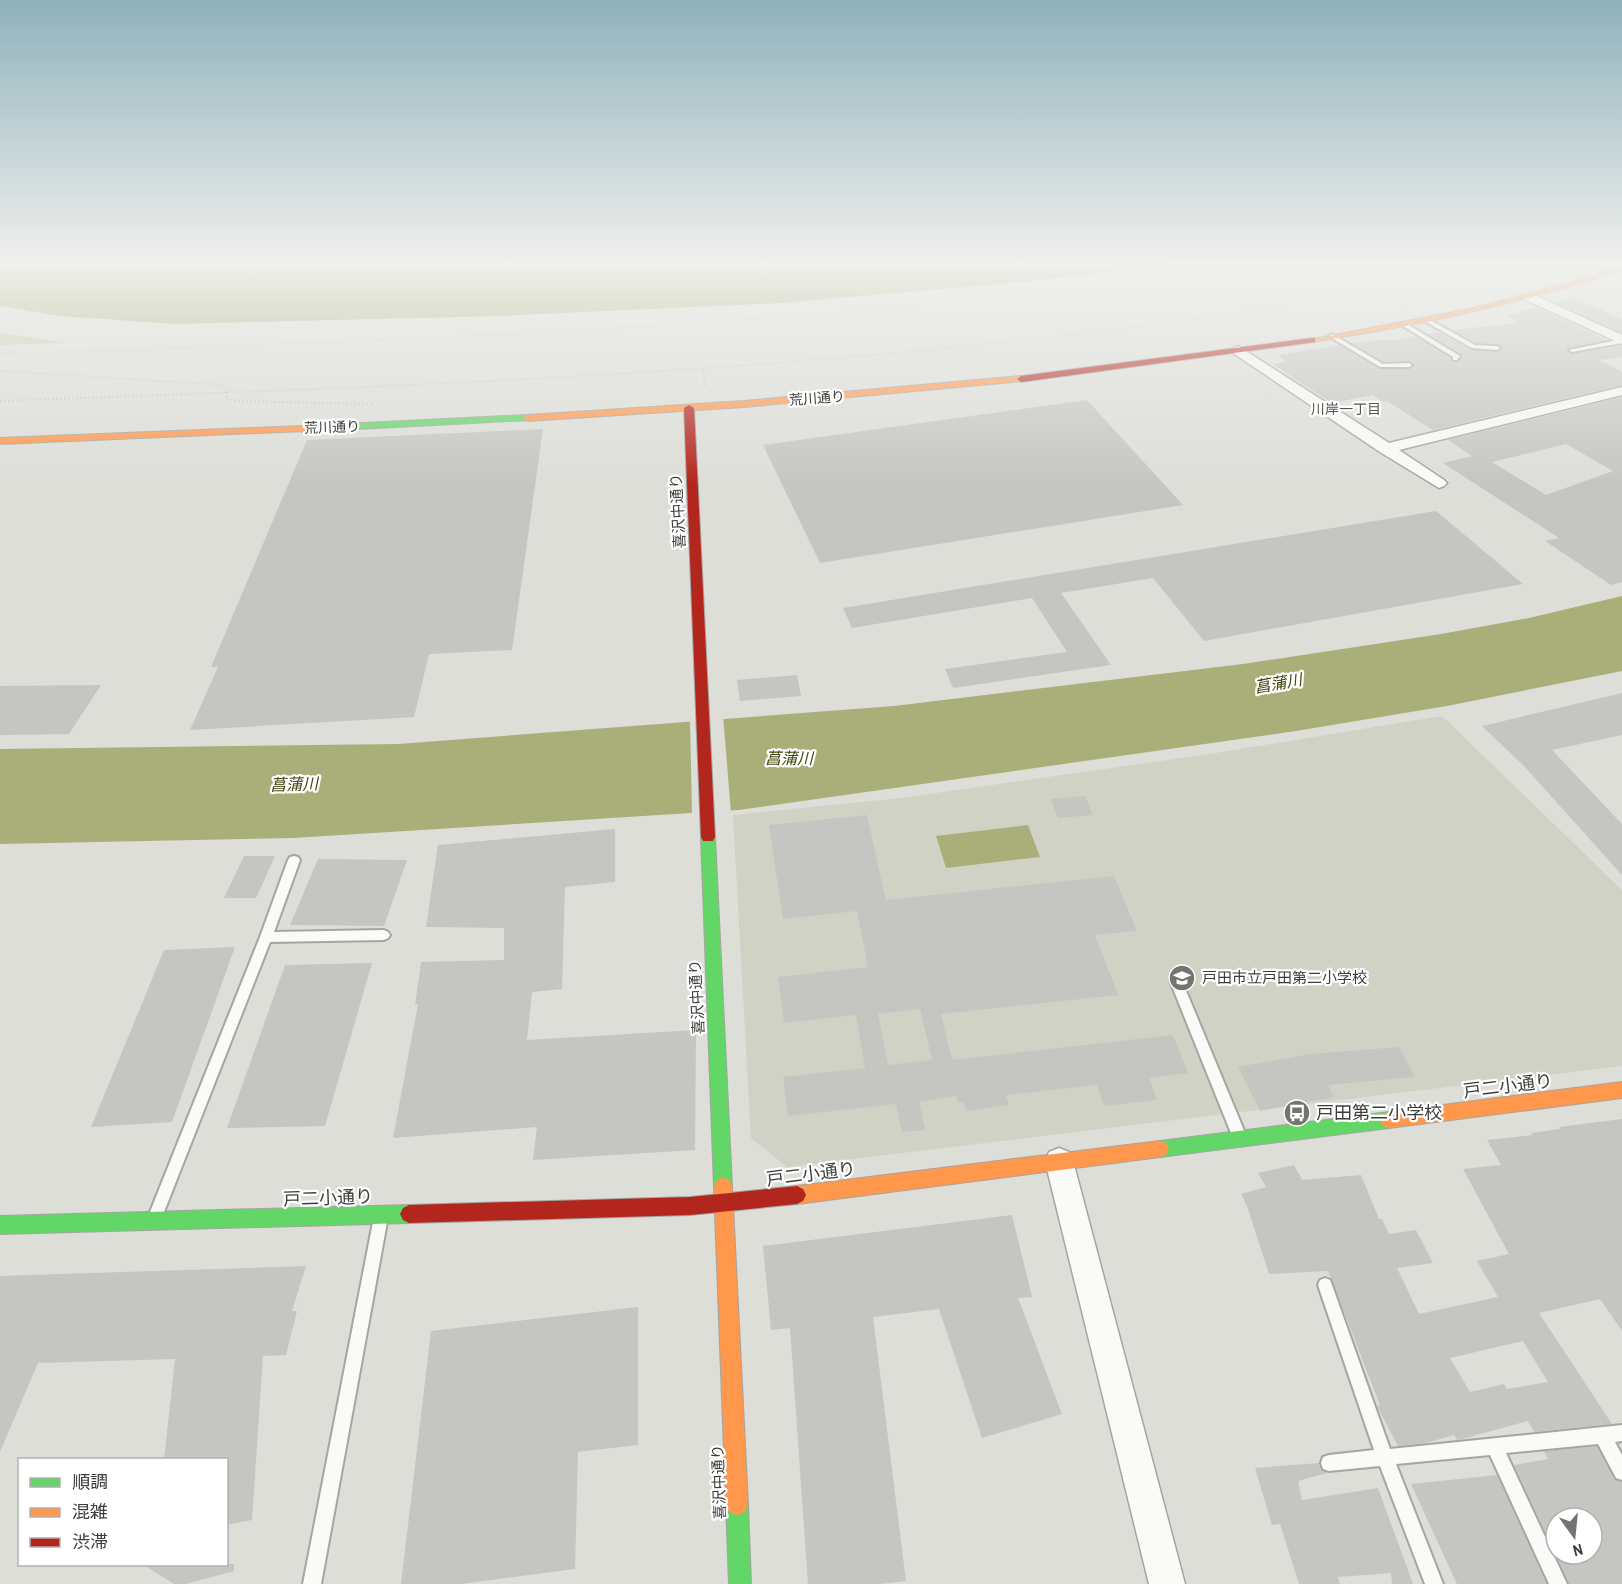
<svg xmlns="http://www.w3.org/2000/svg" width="1622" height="1584" font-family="'Archivo Narrow','Noto Sans JP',sans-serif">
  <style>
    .built { fill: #d0d2c6 }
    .green { fill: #c8cbac }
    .water { fill: #aaaf7a }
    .pier { fill: #ddded8 }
    .building { fill: #c5c6c1; fill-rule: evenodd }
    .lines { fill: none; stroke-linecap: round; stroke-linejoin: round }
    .lane-casing { stroke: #a5a5a1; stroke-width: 4 }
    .street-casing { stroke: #a5a5a1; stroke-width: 3 }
    .fast-casing { stroke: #a5a5a1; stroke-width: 2 }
    .slow-casing { stroke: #a5a5a1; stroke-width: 2 }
    .jam-casing { stroke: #a5a5a1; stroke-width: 2 }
    .path { stroke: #bfbfbd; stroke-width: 2; stroke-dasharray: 1 3; stroke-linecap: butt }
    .lane { fill: #fafaf9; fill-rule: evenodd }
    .street { fill: #fafaf9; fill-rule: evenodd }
    .fast { fill: #63d668; fill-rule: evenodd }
    .slow { fill: #ff974d; fill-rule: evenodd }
    .jam { fill: #b3261e; fill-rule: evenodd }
    .labels { text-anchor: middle; stroke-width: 4.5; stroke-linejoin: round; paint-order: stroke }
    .far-street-label { font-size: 14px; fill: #3c3d39; stroke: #fff }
    .far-neighbourhood-label { font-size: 14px; fill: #55564e; stroke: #fff }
    .street-label { font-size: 15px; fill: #3c3d39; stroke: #fff }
    .poi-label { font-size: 15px; fill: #3c3d39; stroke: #fff; text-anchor: start }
    .water-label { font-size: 16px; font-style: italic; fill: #42460d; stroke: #fff }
    .near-street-label { font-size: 18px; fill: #3c3d39; stroke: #fff }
    .near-poi-label { font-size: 18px; fill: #3c3d39; stroke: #fff; text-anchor: start }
  </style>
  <rect width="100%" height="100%" fill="#ddded8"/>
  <path class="built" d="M1442,716L1622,890V1066L787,1167L751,1138L733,815L901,798L1216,753Z"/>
  <path class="green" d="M0,333L67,343L0,345Z"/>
  <path class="water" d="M0,263H1183L1022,282L781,303L499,316L176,324L59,316L0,306Z
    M1622,596V671L1447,706L1296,731L739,810L293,838L0,844V749L398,744L894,706L1243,664L1441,634L1529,618Z
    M1028,825L1040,857L946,868L936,836Z"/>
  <path class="pier" d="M723,715L731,813L692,815L690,719Z"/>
  <path class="building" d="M1575,298L1622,319V333L1555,302Z
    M1536,307L1607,340L1569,348L1567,350L1571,354L1622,346V357L1600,360L1622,372V385L1433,430L1387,401L1383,402L1373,395L1331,403L1273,364L1286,362L1278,355L1339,345L1379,369H1409L1414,366L1410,361L1384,362L1352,343L1394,339L1397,340L1415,336L1451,358V362H1457L1462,357L1461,354L1428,334L1439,332L1471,350L1497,352L1502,349L1498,344L1476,343L1453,330L1519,323L1506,316Z
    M1622,397V582L1611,585L1545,541L1559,538L1443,463L1472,456L1448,440ZM1566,444L1613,471L1546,495L1492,462Z
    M1087,400L1183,505L820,563L763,445Z
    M543,429L512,650L429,654L414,717L190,730L218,667H211L307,440Z
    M1436,511L1523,584L1204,641L1153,578L1061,593L1111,665L953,688L945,669L1067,652L1032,598L852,628L843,608Z
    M797,675L801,696L740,701L737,680Z
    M101,685L69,734L0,735V686Z
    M1622,693V735L1552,750L1622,824V875L1524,766L1482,726Z
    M1085,796L1093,815L1058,818L1051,799Z
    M867,815L886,900L1114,876L1137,931L1095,935L1118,995L941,1014L952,1060L1173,1035L1188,1073L1149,1078L1157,1100L1104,1106L1097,1085L1006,1095L1009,1105L966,1111L963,1102L958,1103L956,1096L919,1102L925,1130L902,1132L896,1104L788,1116L783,1077L865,1068L856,1015L784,1023L778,977L868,967L857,911L783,919L769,825ZM920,1009L932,1060L888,1065L878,1014Z
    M615,829V882L565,887L562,989L532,992L527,1040L696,1030L695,1150L533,1160L537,1127L393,1138L418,1004L415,1005L421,962L504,960V928L426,927L438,845Z
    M244,856H275L256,898H224Z
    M318,859L407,860L384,926L290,925Z
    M235,947L172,1122L91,1127L164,950Z
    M372,963L325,1126L227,1128L285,965Z
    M1399,1047L1415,1077L1328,1085L1334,1097L1260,1111L1238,1067L1310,1054Z
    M1622,1119V1331L1600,1299L1539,1313L1612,1424L1534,1432L1528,1421L1462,1439L1457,1440L1454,1435L1426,1443L1398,1446L1377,1406L1380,1405L1328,1271L1269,1274L1247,1206L1241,1194L1266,1187L1258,1173L1294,1165L1302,1180L1361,1175L1379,1219H1382L1389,1234L1416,1230L1433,1263L1397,1268L1419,1314L1498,1297L1477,1261L1509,1254L1463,1169L1501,1165L1487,1140L1533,1135L1531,1133L1560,1129L1559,1127ZM1523,1341L1548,1382L1507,1389L1504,1384L1470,1392L1450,1358Z
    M1012,1215L1032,1297L1018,1298L1062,1414L982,1438L939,1309L873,1317L906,1581L879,1584H808L790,1328L771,1330L763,1246Z
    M306,1266L292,1311H297L286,1355L263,1356L252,1520L226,1525V1460H164L175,1359L38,1363L0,1452V1276Z
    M638,1307V1445L578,1452L575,1569L460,1584H401L431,1331Z
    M1597,1446L1614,1479L1622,1482V1584H1569L1514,1465L1548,1459L1544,1451ZM1556,1518H1592V1554H1556Z
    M1319,1463L1321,1470L1327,1473L1298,1481L1302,1500L1378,1488L1413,1584H1392L1391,1573L1338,1577L1340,1584H1299L1280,1524L1272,1525L1255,1468Z
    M1497,1475L1547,1584H1457L1411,1484Z
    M142,1564H234V1571L186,1584H174Z"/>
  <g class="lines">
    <defs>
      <path id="lane" d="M1426,320H1430L1475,345L1497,346L1500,348L1497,350L1472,348L1426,322Z
        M1403,324H1407L1460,356L1457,360H1453V357L1403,326Z
        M1332,334L1383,364L1409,363L1412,365L1409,367H1380L1330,337L1329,336Z
        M1622,339V343L1572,352L1569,350Z
        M294,856L298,857L300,860L274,932L384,930L388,932L390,935L388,938L384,940L270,942L164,1212L162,1217L157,1219L152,1217L150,1212L260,937L288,860L290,857Z
        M1176,976L1180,977L1182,981L1245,1133L1243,1137L1238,1139L1233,1137L1231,1133L1170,981L1172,977Z
        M380,1215L385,1217L387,1222L321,1584H303L373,1222L375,1217Z
        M1325,1278L1330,1280L1332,1285L1390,1449L1622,1425V1441L1615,1442L1622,1455V1480L1616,1478L1598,1444L1506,1453L1567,1584H1549L1490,1455L1396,1464L1443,1584H1425L1380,1466L1329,1471L1323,1469L1321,1463L1323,1457L1329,1455L1374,1450L1318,1285L1320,1280Z"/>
      <path id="street" d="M1530,293L1622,335V344L1526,300L1524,297Z
        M1238,346L1389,443L1622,387V395L1399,450L1444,480L1447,483L1444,486L1439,488L1380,452L1233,353L1231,350Z
        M1059,1148L1069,1152L1073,1161L1185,1584H1149L1045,1161L1049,1152Z"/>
      <path id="fast" d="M528,415L533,418L531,420L302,432L297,429L302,426Z
        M708,832L713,833L715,837L732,1186L729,1192L723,1195L717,1192L714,1186L701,837L703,833Z
        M1389,1112L1395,1114L1398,1120L1395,1126L1389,1128L1160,1157L1154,1155L1151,1149L1154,1143L1160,1141Z
        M409,1205L415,1208L418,1214L415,1220L409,1223L0,1234V1216Z
        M737,1493L745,1496L748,1504L751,1584H729L726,1504L729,1496Z"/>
      <path id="slow" d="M1622,266V270C1521,304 1417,326 1312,342L1308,340L1469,309L1543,290Z
        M1021,376L1024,377V381L744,407L528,421L523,418L528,415L744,401Z
        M302,426L307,429L305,431L0,444V438Z
        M1622,1082V1098L1389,1128L1383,1126L1380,1120L1383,1114L1389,1112Z
        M1160,1141L1166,1143L1169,1149L1166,1155L1160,1157L797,1204L791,1201L788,1195L791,1189L797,1186Z
        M723,1177L729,1180L732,1186L748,1504L745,1512L737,1515L729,1512L726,1504L714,1186L717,1180Z"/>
      <path id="jam" d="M1312,338H1315V342L1021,382L1017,379L1021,376Z
        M689,405L694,408L715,837L713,841H703L701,837L684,408Z
        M797,1186L803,1189L806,1195L803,1201L797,1204L690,1215L409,1223L403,1220L400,1214L403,1208L409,1205L690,1197Z"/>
    </defs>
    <use href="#lane" class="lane-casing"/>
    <use href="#street" class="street-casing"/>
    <use href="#fast" class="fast-casing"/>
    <use href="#slow" class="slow-casing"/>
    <use href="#jam" class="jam-casing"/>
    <path class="path" d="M1409,305L1401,304L1533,263
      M0,353C110,352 221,346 331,342C643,330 954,309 1263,263
      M703,369L705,388
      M0,371L222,385L227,389L226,399L236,401L372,404
      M0,401C379,387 758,375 1134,327C1260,311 1385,287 1510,263"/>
    <use href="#lane" class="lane"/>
    <use href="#street" class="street"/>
    <use href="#fast" class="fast"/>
    <use href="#slow" class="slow"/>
    <use href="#jam" class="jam"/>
  </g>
  <linearGradient id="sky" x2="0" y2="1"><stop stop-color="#8fb2bc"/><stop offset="0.54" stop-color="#f0f0ed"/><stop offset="1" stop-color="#f0f0ed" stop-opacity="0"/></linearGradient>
  <rect width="1622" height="485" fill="url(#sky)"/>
  <defs>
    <symbol id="school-disc" viewBox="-11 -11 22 22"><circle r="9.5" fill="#747571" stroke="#fff"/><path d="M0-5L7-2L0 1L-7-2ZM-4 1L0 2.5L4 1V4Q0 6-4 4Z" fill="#fff"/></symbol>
    <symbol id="bus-disc" viewBox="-11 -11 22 22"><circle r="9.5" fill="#747571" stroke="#fff"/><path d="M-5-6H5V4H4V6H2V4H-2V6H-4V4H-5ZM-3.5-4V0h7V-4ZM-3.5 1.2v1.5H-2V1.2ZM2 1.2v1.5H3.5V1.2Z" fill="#fff"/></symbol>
  </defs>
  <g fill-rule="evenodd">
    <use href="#school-disc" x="1167" y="963" width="30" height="30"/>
    <use href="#bus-disc" x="1282" y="1098" width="30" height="30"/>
  </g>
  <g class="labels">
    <g class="far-street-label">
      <text transform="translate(817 398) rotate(-4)" y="5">荒川通り</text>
      <text transform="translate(332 427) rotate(-2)" y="5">荒川通り</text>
    </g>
    <g class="far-neighbourhood-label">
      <text x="1346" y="414">川岸一丁目</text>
    </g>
    <g class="street-label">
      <text transform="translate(678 511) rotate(-93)" y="5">喜沢中通り</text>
      <text transform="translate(697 997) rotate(-93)" y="5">喜沢中通り</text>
      <text transform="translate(719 1482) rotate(-92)" y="5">喜沢中通り</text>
    </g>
    <g class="poi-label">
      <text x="1202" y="983">戸田市立戸田第二小学校</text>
    </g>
    <g class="water-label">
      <text transform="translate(1278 683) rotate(-10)" y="6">菖蒲川</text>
      <text x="789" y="764">菖蒲川</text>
      <text transform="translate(294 784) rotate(-2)" y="6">菖蒲川</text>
    </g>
    <g class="near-street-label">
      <text transform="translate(1508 1086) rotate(-7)" y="6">戸二小通り</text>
      <text transform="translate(811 1174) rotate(-7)" y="6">戸二小通り</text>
      <text transform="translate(328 1198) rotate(-2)" y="6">戸二小通り</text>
    </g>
    <g class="near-poi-label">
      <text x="1316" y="1119">戸田第二小学校</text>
    </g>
  </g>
  <rect x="18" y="1458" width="210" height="108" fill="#ffffff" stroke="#b1b1b0" stroke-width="1.5"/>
  <rect x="30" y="1478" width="30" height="9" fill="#63d668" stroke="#b1b1b0" stroke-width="1.5"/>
  <text x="72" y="1488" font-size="18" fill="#3c3d39">順調</text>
  <rect x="30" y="1508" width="30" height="9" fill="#ff974d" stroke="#b1b1b0" stroke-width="1.5"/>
  <text x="72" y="1518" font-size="18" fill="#3c3d39">混雑</text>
  <rect x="30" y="1538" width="30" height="9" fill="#b3261e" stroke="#b1b1b0" stroke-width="1.5"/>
  <text x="72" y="1548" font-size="18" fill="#3c3d39">渋滞</text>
  <g transform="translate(1574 1536) rotate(165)"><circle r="28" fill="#ffffff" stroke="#b1b1b0" stroke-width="1.5"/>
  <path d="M0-4.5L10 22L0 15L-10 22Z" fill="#747571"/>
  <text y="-9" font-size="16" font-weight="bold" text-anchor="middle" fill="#3c3d39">N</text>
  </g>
</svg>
